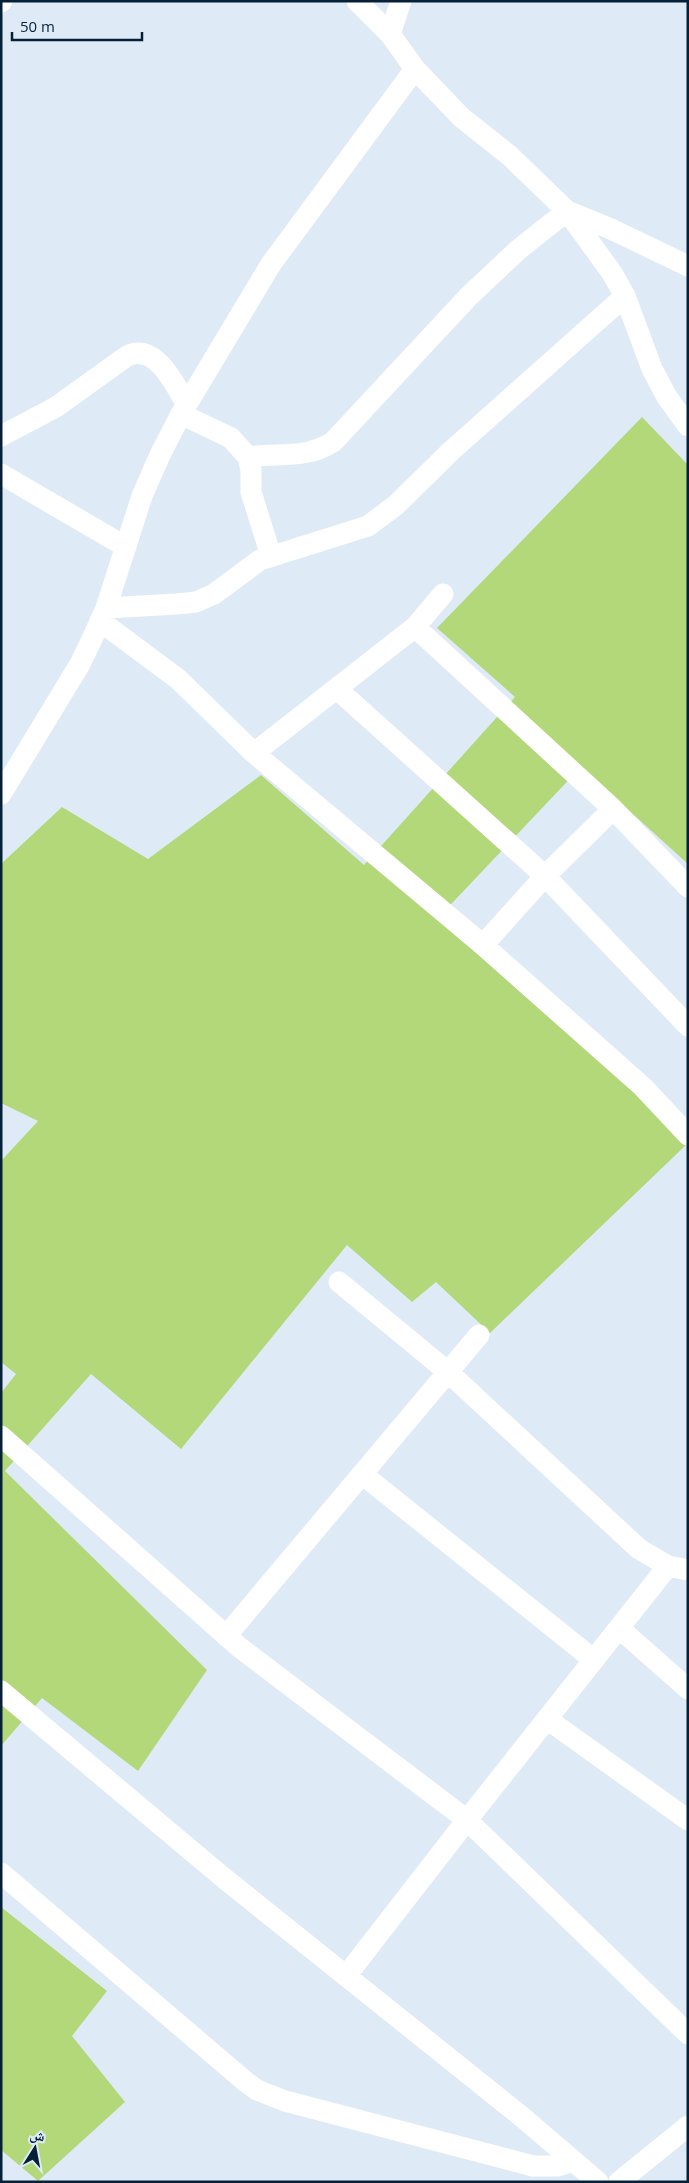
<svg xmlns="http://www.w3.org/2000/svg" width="689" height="2183" font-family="'Open Sans','Noto Naskh Arabic',sans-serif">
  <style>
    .green { fill: #b3d87a }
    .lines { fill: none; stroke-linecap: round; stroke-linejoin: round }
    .minor { stroke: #fff; stroke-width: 21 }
  </style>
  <rect width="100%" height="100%" fill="#deebf7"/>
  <path class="green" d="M642,417L688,465V864L581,767L437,919L628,1085L686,1145L490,1333L436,1282L412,1302L347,1245L181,1449L91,1374L5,1471L207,1670L138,1771L42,1698L1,1746V1393L16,1374L1,1362V1161L38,1121L1,1103V864L62,807L148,859L261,775L364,865L515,697L437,628Z
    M1,1907L107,1991L72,2036L125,2102L38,2181L1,2150Z"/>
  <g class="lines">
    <path class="minor" d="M357,1L390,34L415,69L461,117L510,156L567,211L612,273L625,296L652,369L667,397L688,426
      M1,2L2,1
      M390,34L401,1
      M181,414L231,438L248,457L251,470V492L271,556
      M1,436L56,407L127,356C156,342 175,385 187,405
      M248,457C279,452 304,460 333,442L469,296L518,250L567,211L611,229L688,266
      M1,474L126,547
      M106,608L177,604L196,602L214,594L260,560L368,526L396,505L451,451L625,296
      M100,621L178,679L254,753L483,945L643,1087L688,1135
      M415,627L613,809L688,887
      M337,689L545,876L688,1026
      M254,753L415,627L443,594
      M1,794L80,664L92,639L106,608L142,496L160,455L181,414L271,264L415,69
      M483,945L545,876L613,809
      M339,1282L448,1372L639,1549L668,1566L688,1570
      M1,1436L239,1647L467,1820L688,2034
      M362,1474L594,1660
      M619,1628L688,1689
      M226,1636L479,1335
      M1,1691L225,1879L521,2116L598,2182
      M547,1719L688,1820
      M1,1873L246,2082L257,2090L285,2101L533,2166H558L574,2161
      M346,1976L467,1820L668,1566
      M619,2182L688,2126"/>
  </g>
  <rect width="689" height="2183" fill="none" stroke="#062137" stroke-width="5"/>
  <g transform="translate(35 2148) rotate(11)" stroke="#deebf7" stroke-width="4" paint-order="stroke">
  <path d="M0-4L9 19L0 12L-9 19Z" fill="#062137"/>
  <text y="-8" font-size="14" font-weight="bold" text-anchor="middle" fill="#062137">ش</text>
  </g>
  <path d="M12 32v8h130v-8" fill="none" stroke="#062137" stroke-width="2.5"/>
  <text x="20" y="32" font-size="15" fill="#062137" stroke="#deebf7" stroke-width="4" paint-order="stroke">50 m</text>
</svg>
